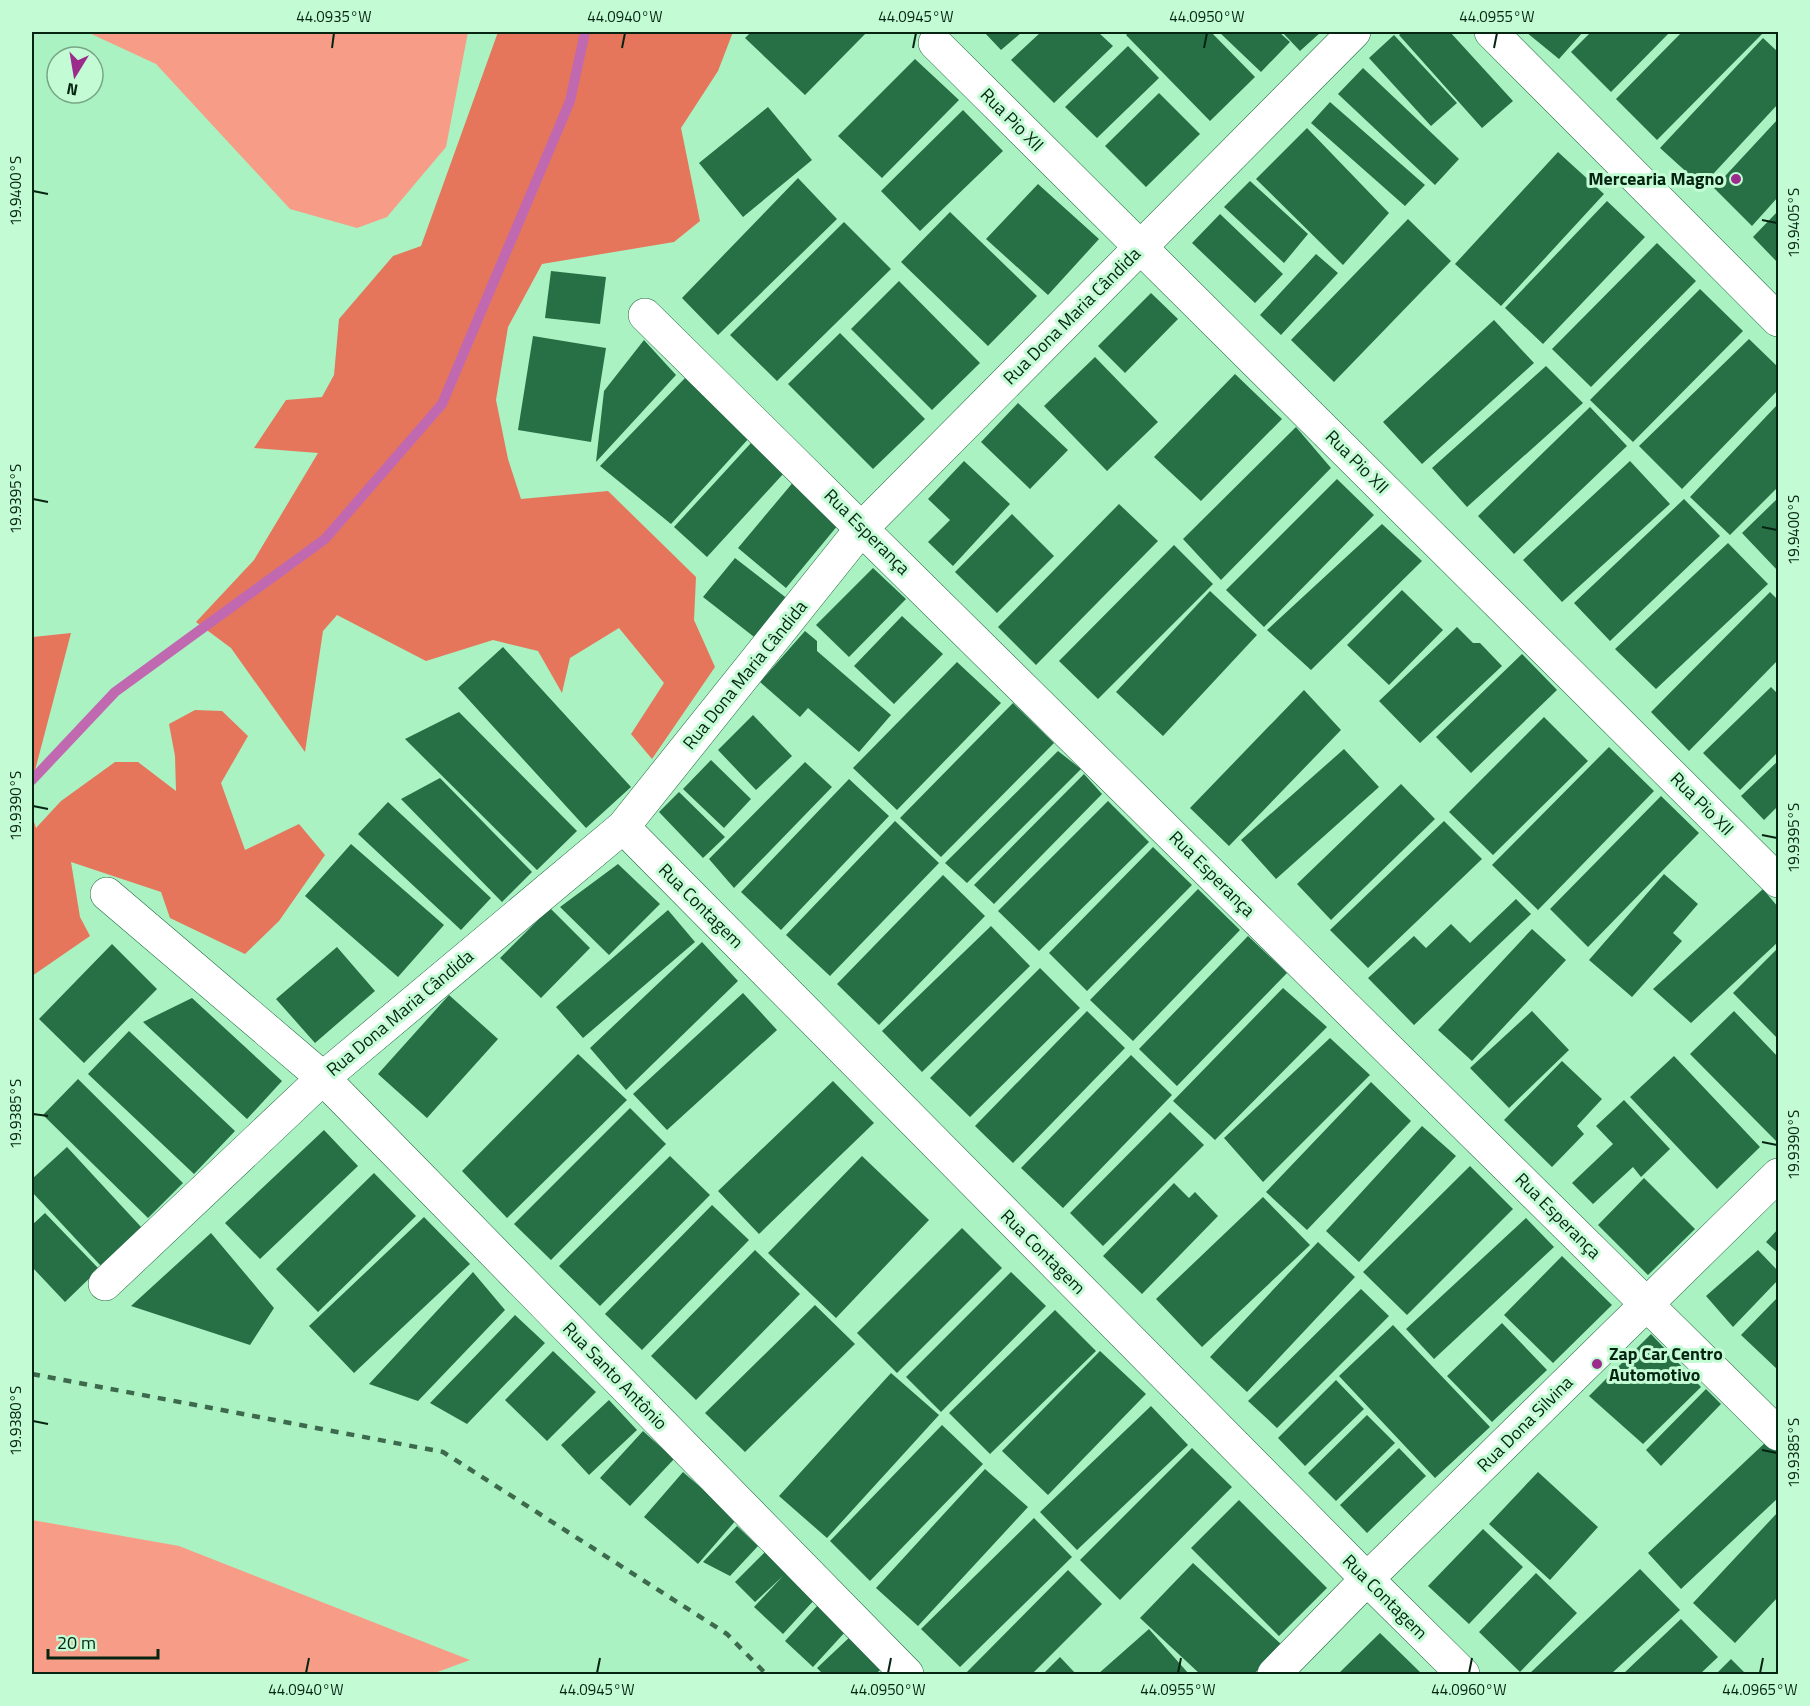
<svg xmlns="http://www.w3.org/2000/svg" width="1810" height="1706" font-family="'Titillium Web',sans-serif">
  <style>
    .green { fill: #f79d87 }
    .forest { fill: #e5765c }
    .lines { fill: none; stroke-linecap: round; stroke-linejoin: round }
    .stream { stroke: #c169b0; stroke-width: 10 }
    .building { fill: #276f45 }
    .minor-casing { stroke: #206940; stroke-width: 34 }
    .minor { stroke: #fff; stroke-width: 33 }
    .rail { stroke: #3d694d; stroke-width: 4.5; stroke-dasharray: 8 8; stroke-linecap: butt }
    .ticks { fill: none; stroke: #062412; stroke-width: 2 }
    .poi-dot { fill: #9b2c8b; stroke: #c3fcd4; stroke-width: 2 }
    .labels { text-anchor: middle; stroke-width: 6; stroke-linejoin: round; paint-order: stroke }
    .street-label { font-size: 18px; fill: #062412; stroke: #c3fcd4 }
    .poi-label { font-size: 18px; font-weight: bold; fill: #062412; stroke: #c3fcd4; text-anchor: end }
    .neatline { fill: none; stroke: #062412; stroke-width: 2 }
    .ticks-label { font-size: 15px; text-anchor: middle; fill: #062412 }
  </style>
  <rect width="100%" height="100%" fill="#aaf2c2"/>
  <path class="green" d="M87,32H468L446,147L387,217L357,228L290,209L156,64Z
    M32,1520L179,1546L470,1660L432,1674H32Z"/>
  <path class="forest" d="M498,32H733L718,71L681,128L700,221L674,242L542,264L508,327L496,400L508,459L521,499L608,491L696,577L694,620L715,667L652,759L631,734L664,683L619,628L570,658L562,693L538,651L493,640L426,661L337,615L323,631L305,752L231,648L196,622L254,560L318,453L254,448L286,400L322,397L334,375L339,319L393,256L421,246Z
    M71,633L32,782V641L33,637Z
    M195,710L222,711L248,736L221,783L245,850L299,824L325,855L279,921L245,954L170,918L161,892L71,862L80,917L90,936L32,976V816L36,828L61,801L115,762H138L176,791L175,756L169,724Z"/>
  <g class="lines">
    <path class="stream" d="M32,780L115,692L325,539L442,404L570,101L585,32"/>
  </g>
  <path class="building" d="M751,32H867L805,95L745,38Z
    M984,32H1022L1001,50Z
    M1041,32H1098L1113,46L1054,103L1011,60Z
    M1129,32H1211L1255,77L1210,121L1126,35Z
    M1219,32H1279L1290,42L1261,72Z
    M1282,32H1321L1300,51Z
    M1403,32H1450L1513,101L1482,128L1399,35Z
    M1526,32H1583L1559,59Z
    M1591,32H1670L1611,92L1571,52Z
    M1682,32H1764L1657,140L1616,99Z
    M1394,35L1457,103L1431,126L1369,58Z
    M1763,38L1778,52V104L1702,186L1660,148Z
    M1128,46L1159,78L1097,138L1065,107Z
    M915,59L959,100L882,178L838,136Z
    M1363,68L1459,159L1435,185L1338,94Z
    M1159,93L1200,134L1146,187L1105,146Z
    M1330,102L1425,185L1405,206L1311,123Z
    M768,107L812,160L743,217L699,163Z
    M963,110L1003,151L920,231L881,191Z
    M1778,119V197L1752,226L1714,188Z
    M1307,128L1389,213L1343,265L1256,179Z
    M1558,152L1604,194L1501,306L1455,264Z
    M798,178L837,219L718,335L682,298Z
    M1250,181L1308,234L1284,263L1224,207Z
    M1038,184L1099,239L1048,295L986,239Z
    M1607,201L1645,237L1543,344L1505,308Z
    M1778,211V263L1753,237Z
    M950,212L1037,296L988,346L901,262Z
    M1220,214L1283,274L1255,303L1192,243Z
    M1408,219L1451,261L1334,382L1291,340Z
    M844,222L891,269L777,381L730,335Z
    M1657,243L1696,281L1591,387L1552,349Z
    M1316,254L1338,273L1281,335L1260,315Z
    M551,271L606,277L600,324L545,318Z
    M899,281L980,363L932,410L851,329Z
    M1700,289L1743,331L1633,442L1590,400Z
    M1151,293L1178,319L1125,373L1098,346Z
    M1494,320L1534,363L1422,464L1383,422Z
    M840,333L925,419L873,469L788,384Z
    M533,336L606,348L591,442L518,430Z
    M1749,339L1778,367V390L1682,489L1639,446Z
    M644,340L676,375L596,462L604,391Z
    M1095,357L1158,422L1107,471L1044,406Z
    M1546,366L1583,403L1467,507L1432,468Z
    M1235,374L1282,419L1201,501L1154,457Z
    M686,377L750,437L671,524L600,466Z
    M1018,403L1068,450L1030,489L981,442Z
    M1778,404V487L1730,535L1690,497Z
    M1590,407L1627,446L1514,554L1478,516Z
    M1296,427L1331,468L1221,580L1183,539Z
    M751,443L784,473L707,557L674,527Z
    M964,461L1010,504L953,566L928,542L950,520L928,499Z
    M1630,461L1670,504L1562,602L1523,560Z
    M1337,479L1374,515L1264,627L1226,590Z
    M795,480L843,519L786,588L738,548Z
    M1778,498V571L1742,533Z
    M1684,499L1720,536L1610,641L1574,603Z
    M1119,504L1158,541L1036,665L998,627Z
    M1012,514L1054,556L997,613L955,572Z
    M1382,524L1422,561L1311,670L1267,630Z
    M1728,543L1768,584L1656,689L1615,649Z
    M1174,545L1213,584L1098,699L1059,661Z
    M735,558L789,600L758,640L703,597Z
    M873,568L906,599L849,657L816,625Z
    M1402,590L1443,630L1389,685L1347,645Z
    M1210,591L1257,635L1163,736L1116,692Z
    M1770,592L1778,600V660L1689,751L1651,712Z
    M902,616L943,654L894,704L854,666Z
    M1457,627L1473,643H1480L1502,666L1420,743L1379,701Z
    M805,631L817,641V651L891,715L859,752L808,708L800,717L760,682Z
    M503,647L631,787L586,828L458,688Z
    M1522,654L1557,690L1471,773L1436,737Z
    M957,662L1001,703L897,810L853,768Z
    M1771,687L1778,694V752L1740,790L1703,753Z
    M1304,690L1341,730L1229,846L1190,808Z
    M1013,703L1054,743L941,857L900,818Z
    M459,712L577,831L537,870L405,739Z
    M753,715L792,756L756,790L718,750Z
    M1544,717L1588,761L1493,855L1449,812Z
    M1609,747L1654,791L1538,910L1492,865Z
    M1344,749L1379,787L1276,879L1241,840Z
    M1058,751L1081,769L967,883L945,863Z
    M711,760L751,799L724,828L683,789Z
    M1778,761V806L1764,820L1741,796Z
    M805,762L832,787L734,888L709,859Z
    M1084,774L1102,794L994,904L974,885Z
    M440,778L532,872L502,902L401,799Z
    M849,779L889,816L781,930L741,892Z
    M1401,784L1435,819L1331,920L1297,884Z
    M679,792L725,837L703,858L659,812Z
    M1661,796L1699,833L1588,947L1550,909Z
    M1108,801L1149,842L1039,951L998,911Z
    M388,802L491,898L461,930L358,834Z
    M895,821L939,863L830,976L786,935Z
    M1444,821L1482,859L1368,968L1330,930Z
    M351,844L444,925L398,977L305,896Z
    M1153,847L1192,885L1087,991L1049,953Z
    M618,864L660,904L609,955L560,907Z
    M1664,874L1698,904L1673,933L1682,941L1632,997L1589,960Z
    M943,875L985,916L879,1025L837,984Z
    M1198,889L1240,930L1133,1041L1090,1000Z
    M1763,889L1778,907V942L1691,1023L1653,989Z
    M1516,899L1531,914L1414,1025L1368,978L1414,936L1426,948L1451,924L1470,943Z
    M550,908L590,948L541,998L500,958Z
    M668,910L695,942L583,1038L556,1007Z
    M991,926L1030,966L922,1072L882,1031Z
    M1532,929L1566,960L1472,1061L1438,1030Z
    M1248,936L1287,973L1177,1086L1139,1049Z
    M702,942L738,981L626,1090L590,1048Z
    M112,944L157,989L84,1063L39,1019Z
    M337,947L375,991L315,1043L276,999Z
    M1778,948V1039L1733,993Z
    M1040,968L1080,1008L970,1117L930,1078Z
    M1283,988L1327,1027L1215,1140L1173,1101Z
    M743,993L777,1030L667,1130L633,1094Z
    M449,995L498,1039L427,1118L378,1074Z
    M192,998L282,1081L247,1119L143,1022Z
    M1087,1011L1125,1048L1013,1163L975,1126Z
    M1532,1011L1569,1050L1509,1108L1470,1068Z
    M1734,1011L1778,1057V1139L1776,1141L1690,1054Z
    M129,1031L235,1131L194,1174L88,1074Z
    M1330,1038L1370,1075L1263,1182L1224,1138Z
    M578,1054L627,1100L507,1218L462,1171Z
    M1131,1055L1172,1095L1063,1208L1021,1168Z
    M1674,1056L1760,1147L1717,1189L1630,1097Z
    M1562,1061L1602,1099L1577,1126L1584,1134L1552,1167L1504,1120Z
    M78,1079L183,1183L148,1218L43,1115Z
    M833,1081L874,1123L759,1234L718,1191Z
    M1371,1082L1411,1121L1307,1230L1266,1192Z
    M1624,1100L1670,1149L1641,1177L1633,1167L1593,1204L1572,1183L1613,1144L1596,1126Z
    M630,1108L666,1144L551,1260L514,1224Z
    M1170,1112L1204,1145L1103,1246L1070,1213Z
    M1422,1126L1456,1156L1359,1262L1326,1231Z
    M324,1130L358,1166L260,1259L225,1223Z
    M67,1147L142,1228L101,1266L32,1192V1179Z
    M670,1156L710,1195L600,1306L559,1266Z
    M862,1156L929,1220L836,1318L768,1253Z
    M1470,1166L1513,1209L1407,1315L1363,1272Z
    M374,1173L416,1216L318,1312L276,1269Z
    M1644,1178L1695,1229L1648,1275L1598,1225Z
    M1174,1183L1189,1198L1195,1192L1218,1216L1142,1294L1103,1256Z
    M1263,1197L1310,1245L1202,1347L1156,1299Z
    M712,1205L749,1240L642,1350L605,1314Z
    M45,1213L99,1269L65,1302L32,1267V1225Z
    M424,1217L470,1264L354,1373L309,1326Z
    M1526,1218L1554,1247L1434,1359L1406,1329Z
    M962,1228L1002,1268L897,1373L857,1333Z
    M1778,1229V1253L1766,1242Z
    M211,1233L274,1308L250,1345L131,1306Z
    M1318,1242L1355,1277L1247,1392L1210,1357Z
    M755,1250L800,1294L696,1400L651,1356Z
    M1758,1250L1778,1271V1280L1733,1327L1706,1296Z
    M1562,1256L1612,1305L1553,1363L1504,1315Z
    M473,1272L505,1310L418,1401L369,1384Z
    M1011,1272L1046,1306L941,1412L906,1377Z
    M1361,1289L1389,1316L1277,1428L1248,1401Z
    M1778,1297V1370L1741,1335Z
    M815,1305L855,1344L745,1452L705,1413Z
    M1055,1310L1096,1351L990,1454L949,1413Z
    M515,1315L545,1343L467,1424L430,1403Z
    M1502,1323L1547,1370L1492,1422L1447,1376Z
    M1393,1325L1490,1427L1435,1478L1339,1376Z
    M1651,1334L1701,1387L1643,1444L1589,1396Z
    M553,1351L596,1392L547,1441L505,1400Z
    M1100,1351L1146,1394L1048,1495L1002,1451Z
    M891,1373L939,1415L827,1538L779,1496Z
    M1336,1380L1364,1409L1305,1466L1278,1438Z
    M1706,1389L1721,1404L1661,1466L1646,1450Z
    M609,1400L637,1430L589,1475L561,1445Z
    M1151,1406L1188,1445L1077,1550L1040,1512Z
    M1367,1415L1395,1443L1336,1501L1308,1473Z
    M942,1425L983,1464L870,1581L830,1541Z
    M643,1431L674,1459L630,1506L600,1478Z
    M1768,1440L1778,1451V1498L1681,1589L1648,1553Z
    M1192,1448L1232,1487L1120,1600L1080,1560Z
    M1399,1448L1426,1476L1367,1533L1340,1505Z
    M985,1469L1028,1507L918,1626L876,1588Z
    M683,1472L737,1519L698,1564L644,1517Z
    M1538,1472L1598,1527L1550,1580L1489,1524Z
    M1239,1500L1327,1588L1279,1636L1191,1548Z
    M1778,1512V1597L1735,1643L1693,1603Z
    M1034,1518L1072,1557L960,1667L921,1629Z
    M737,1526L758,1546L730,1576L703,1562Z
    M1483,1529L1523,1567L1469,1624L1428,1586Z
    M770,1547L816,1598L783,1634L754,1607L783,1576L755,1602L735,1582Z
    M1193,1563L1282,1645L1254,1674H1200L1140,1618Z
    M1640,1569L1680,1610L1611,1674H1529Z
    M1068,1570L1102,1604L1032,1674H965Z
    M1536,1573L1577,1613L1520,1672L1479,1632Z
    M818,1605L846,1631L813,1667L785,1641Z
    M1681,1619L1718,1657L1700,1674H1623Z
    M1149,1629L1189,1674H1098Z
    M1380,1633L1422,1674H1338Z
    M853,1634L884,1666L876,1674H823L817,1668Z
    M1060,1657L1076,1674H1043Z
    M1731,1659L1746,1674H1716Z"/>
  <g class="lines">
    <defs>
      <path id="minor" d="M1491,32L1778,320
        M935,43L1778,881
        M645,315L1778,1434
        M623,827L1367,1579L1463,1674
        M107,894L323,1078L907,1674
        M105,1284L323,1078L623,827L862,528L1354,32
        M1274,1674L1367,1579L1778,1175"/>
    </defs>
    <use href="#minor" class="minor-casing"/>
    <use href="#minor" class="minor"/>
    <path class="rail" d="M32,1374L443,1452L727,1634L766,1674"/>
  </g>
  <path class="ticks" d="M332,48L334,33M622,48L625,33M913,48L916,33M1204,48L1207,33M1494,48L1497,33M33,191L48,194M1762,220L1777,223M33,499L48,502M1762,527L1777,530M33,806L48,809M1762,835L1777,838M33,1114L48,1116M1762,1142L1777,1145M33,1421L48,1424M1762,1450L1777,1453M306,1673L309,1658M597,1673L600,1658M888,1673L891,1658M1178,1673L1181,1658M1469,1673L1472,1658M1760,1673L1763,1658"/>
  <g class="poi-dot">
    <circle cx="1736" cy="179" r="6"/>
    <circle cx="1597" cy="1364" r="6"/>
  </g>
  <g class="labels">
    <g class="street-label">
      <text transform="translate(1012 120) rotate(45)" y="6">Rua Pio XII</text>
      <text transform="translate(1072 316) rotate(-45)" y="6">Rua Dona Maria Cândida</text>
      <text transform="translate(1357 462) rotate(45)" y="6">Rua Pio XII</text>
      <text transform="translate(867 532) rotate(45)" y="6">Rua Esperança</text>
      <text transform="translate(745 675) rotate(-51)" y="6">Rua Dona Maria Cândida</text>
      <text transform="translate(1702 804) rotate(45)" y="6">Rua Pio XII</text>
      <text transform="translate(1212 874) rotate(45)" y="6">Rua Esperança</text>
      <text transform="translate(701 906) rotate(45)" y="6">Rua Contagem</text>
      <text transform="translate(400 1013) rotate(-40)" y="6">Rua Dona Maria Cândida</text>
      <text transform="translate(1558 1216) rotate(45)" y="6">Rua Esperança</text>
      <text transform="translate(1043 1252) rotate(45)" y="6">Rua Contagem</text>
      <text transform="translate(615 1376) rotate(46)" y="6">Rua Santo Antônio</text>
      <text transform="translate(1525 1424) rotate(-45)" y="6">Rua Dona Silvina</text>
      <text transform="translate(1385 1597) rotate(45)" y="6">Rua Contagem</text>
    </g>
    <g class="poi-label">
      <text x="1724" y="185">Mercearia Magno</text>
      <text x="1609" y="1360" text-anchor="start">Zap Car Centro<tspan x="1609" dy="21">Automotivo</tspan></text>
    </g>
  </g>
  <rect width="1810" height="1706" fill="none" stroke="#c3fcd4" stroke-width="66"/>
  <g transform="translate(75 75) rotate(191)"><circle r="28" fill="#c3fcd4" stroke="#77a686" stroke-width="1.5"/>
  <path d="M0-4.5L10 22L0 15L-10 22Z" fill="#9b2c8b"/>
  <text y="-9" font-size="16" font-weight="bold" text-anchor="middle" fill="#062412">N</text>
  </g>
  <path d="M48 1649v9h110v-9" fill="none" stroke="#062412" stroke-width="3"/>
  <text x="57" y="1649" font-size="18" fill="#062412" stroke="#c3fcd4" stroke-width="4.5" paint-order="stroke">20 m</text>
  <rect x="33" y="33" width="1744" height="1640" class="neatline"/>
  <g class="ticks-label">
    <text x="334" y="22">44.0935°W</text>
    <text x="625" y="22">44.0940°W</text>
    <text x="916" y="22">44.0945°W</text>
    <text x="1207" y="22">44.0950°W</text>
    <text x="1497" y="22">44.0955°W</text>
    <text transform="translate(16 191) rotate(-90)" y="5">19.9400°S</text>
    <text transform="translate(1794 223) rotate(-90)" y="5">19.9405°S</text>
    <text transform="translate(16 499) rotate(-90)" y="5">19.9395°S</text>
    <text transform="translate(1794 530) rotate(-90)" y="5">19.9400°S</text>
    <text transform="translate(16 806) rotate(-90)" y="5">19.9390°S</text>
    <text transform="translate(1794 838) rotate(-90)" y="5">19.9395°S</text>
    <text transform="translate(16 1114) rotate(-90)" y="5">19.9385°S</text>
    <text transform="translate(1794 1145) rotate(-90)" y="5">19.9390°S</text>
    <text transform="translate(16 1421) rotate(-90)" y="5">19.9380°S</text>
    <text transform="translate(1794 1453) rotate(-90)" y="5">19.9385°S</text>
    <text x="306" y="1695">44.0940°W</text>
    <text x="597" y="1695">44.0945°W</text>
    <text x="888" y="1695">44.0950°W</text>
    <text x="1178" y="1695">44.0955°W</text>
    <text x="1469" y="1695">44.0960°W</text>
    <text x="1760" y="1695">44.0965°W</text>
  </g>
</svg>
